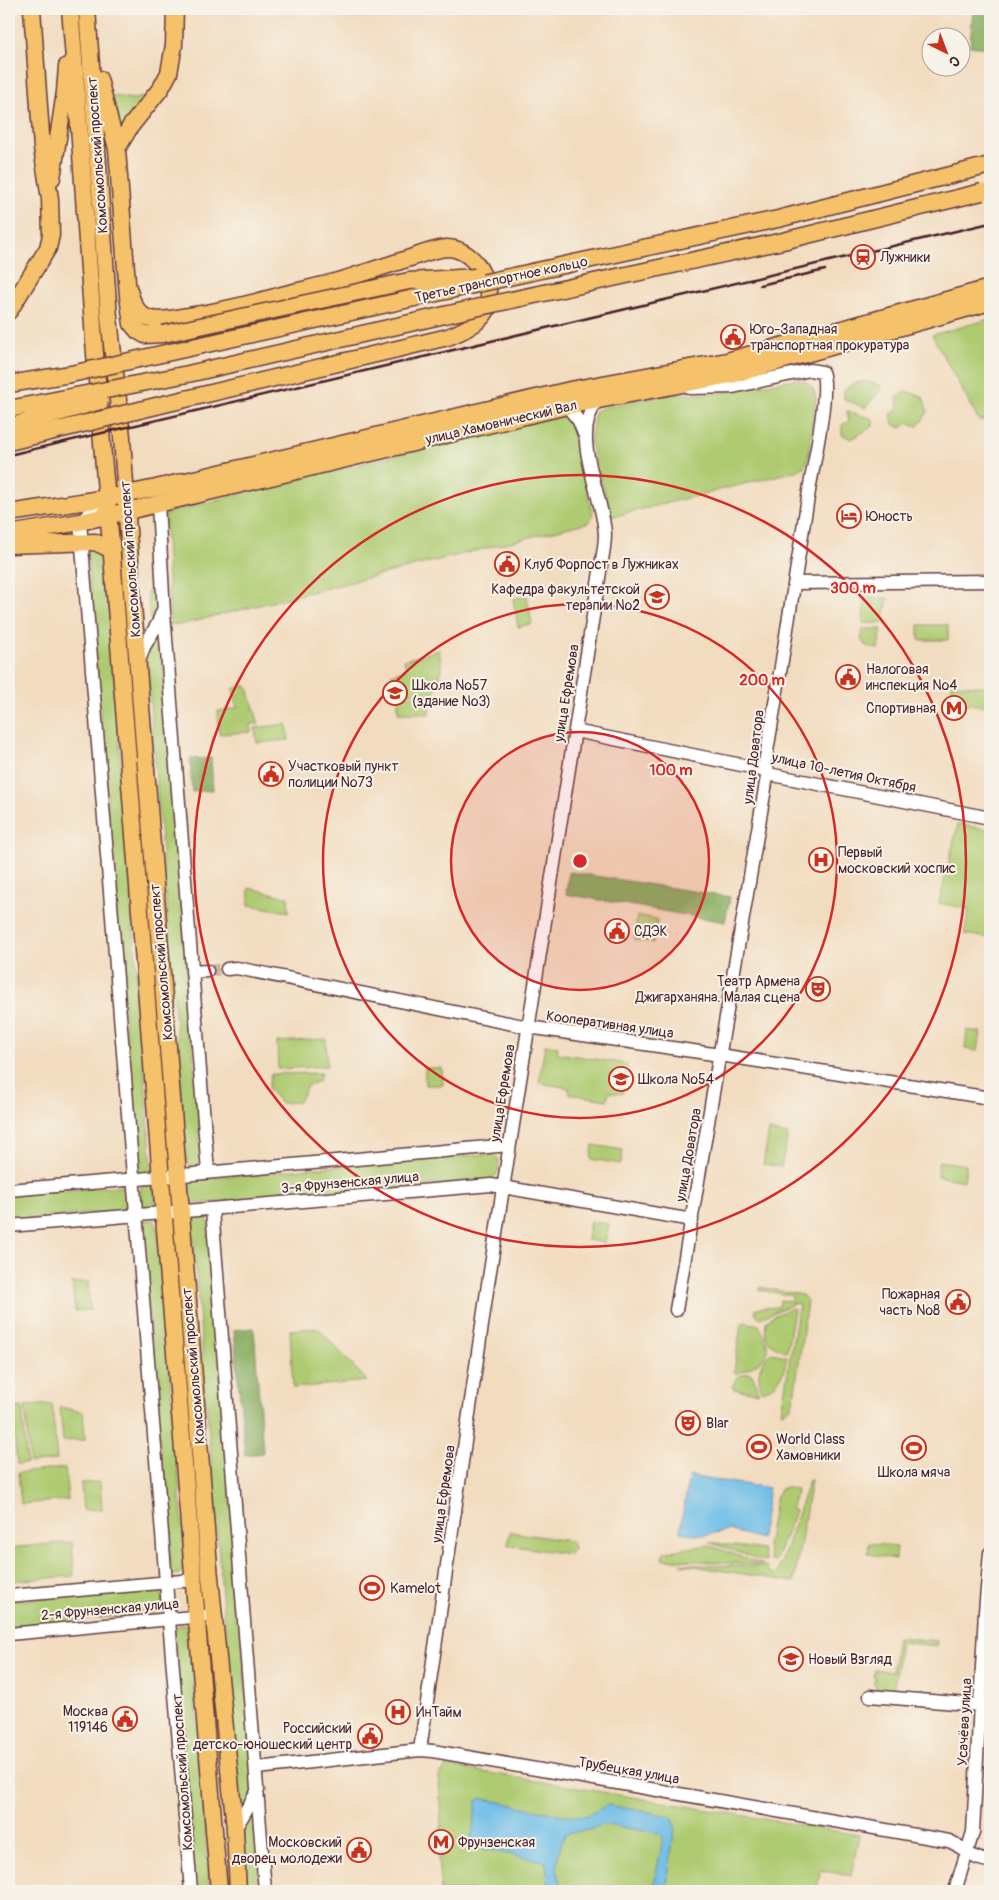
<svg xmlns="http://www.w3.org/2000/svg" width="999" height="1900" font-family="Pangolin,sans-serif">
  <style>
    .green { fill: #aecb71; stroke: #7c754e }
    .forest { fill: #8aaf63; stroke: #6a6747 }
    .water { fill: #6ebde8; stroke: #5c6e8a }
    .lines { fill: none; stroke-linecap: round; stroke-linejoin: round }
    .minor-tunnel { stroke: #d0b6a1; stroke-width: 12; stroke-dasharray: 12 6; stroke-linecap: butt }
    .minor-casing { stroke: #633b41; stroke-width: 15 }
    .major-casing { stroke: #633b41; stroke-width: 19 }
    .minor { stroke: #fff; stroke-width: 12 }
    .major { stroke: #f5c16b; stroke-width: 16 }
    .rail { stroke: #4a1f2b; stroke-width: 2.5 }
    .major-bridge-casing { stroke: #633b41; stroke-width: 19; stroke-linecap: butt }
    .major-bridge { stroke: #f5c16b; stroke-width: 16 }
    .ring { fill: none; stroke: #d62828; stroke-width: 2.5 }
    .labels { text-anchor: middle; stroke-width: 4; stroke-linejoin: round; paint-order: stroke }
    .street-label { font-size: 14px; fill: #4a1f2b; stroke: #f7f3e8 }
    .poi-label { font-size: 14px; fill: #4a1f2b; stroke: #f7f3e8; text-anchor: start }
    .centre { fill: #d62828; stroke: #f7f3e8; stroke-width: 2.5 }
    .ring-label { font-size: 15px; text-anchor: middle; font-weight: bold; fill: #d62828; stroke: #f7f3e8; stroke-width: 4; stroke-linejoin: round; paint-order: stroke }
  </style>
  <rect width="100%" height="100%" fill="#f7f3e8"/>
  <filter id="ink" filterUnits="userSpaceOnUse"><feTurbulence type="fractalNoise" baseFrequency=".02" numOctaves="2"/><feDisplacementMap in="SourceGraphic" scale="10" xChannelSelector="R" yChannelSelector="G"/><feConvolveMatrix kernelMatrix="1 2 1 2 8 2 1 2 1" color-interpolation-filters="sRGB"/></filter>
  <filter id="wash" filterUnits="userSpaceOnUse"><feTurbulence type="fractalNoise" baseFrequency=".0096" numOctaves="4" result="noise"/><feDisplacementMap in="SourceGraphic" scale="20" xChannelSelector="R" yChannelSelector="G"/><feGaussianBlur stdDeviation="1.12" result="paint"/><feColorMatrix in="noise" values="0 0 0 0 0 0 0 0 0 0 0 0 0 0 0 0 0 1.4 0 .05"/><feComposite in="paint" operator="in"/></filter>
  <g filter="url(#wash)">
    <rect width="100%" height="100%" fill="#f2dcbf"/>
    <path class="green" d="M108,95L133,99L145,97L118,138Z
      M990,319V418L979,421L932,335Z
      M796,379C809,381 813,386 816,398L808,458L804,467L796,471L615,516L611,515L590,443L595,411L606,407L666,395L715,393Z
      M866,381L882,386L883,388L865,408L844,399V391L852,384Z
      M906,391L923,397L928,412L918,426L908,423L901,428L893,424L891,414L898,409L897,398Z
      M847,411L873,419V426L852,439L842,435V425L849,421Z
      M558,415L567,416L570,420L593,515L590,522L180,625L170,624L165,516L171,511Z
      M90,547L103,553L108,596L152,1168L151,1172L143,1175L137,1172L87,550Z
      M157,581L158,614L151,623L147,593Z
      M527,596L532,624L518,627L513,599Z
      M865,598H888L883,623H863Z
      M919,625H948V640H919Z
      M160,627L202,1166L192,1169L187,1164L146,651Z
      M863,629H882L878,649L868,647L861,640Z
      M439,650L442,669L434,693L396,692L391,674L406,669L404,660Z
      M952,684L990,687V706L951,703Z
      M247,685L259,724H250L251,732L219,734L218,711L237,708L233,689Z
      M398,695L430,696L429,714L398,713Z
      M287,724L289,740L257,743L255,728Z
      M958,824L990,830V938L964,934L969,909L939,903Z
      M249,888L288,897L289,912L249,905Z
      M637,916L657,919L653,943L634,940Z
      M967,1030L981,1032L978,1051L965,1049Z
      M326,1039L327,1066L278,1069L277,1042Z
      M545,1045L558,1047L557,1053L627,1064L622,1094L609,1092L607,1100L569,1094V1088L539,1083Z
      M425,1068H442L443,1085H425Z
      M321,1073L319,1081L307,1086L299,1102L280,1103L268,1088L271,1074Z
      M769,1131L788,1135L781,1167L763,1164Z
      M593,1145L623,1150L621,1164L591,1159Z
      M493,1154L498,1158C500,1169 499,1175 489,1181L194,1204C188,1198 187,1185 194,1179L392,1161Z
      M939,1161L966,1165L964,1181L937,1176Z
      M148,1183C156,1188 157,1200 153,1208L143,1209C139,1203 139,1191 142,1185Z
      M128,1186L132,1205L129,1210L9,1221V1194Z
      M205,1215L208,1220L262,1891H246L192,1224L196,1216Z
      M147,1220H154L157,1226L186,1563L184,1571L179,1574L171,1575L141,1223Z
      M590,1221L609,1224L605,1243L587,1240Z
      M88,1282L90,1310L75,1311L72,1283Z
      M760,1287L802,1295L807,1301L795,1391L792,1406L785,1411L781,1412L799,1304L792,1303L791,1305L760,1318L755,1313L756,1308L779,1307L780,1300L792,1301V1296L760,1290Z
      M792,1308L794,1309L787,1351C771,1347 763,1340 766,1322L773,1316Z
      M745,1322L759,1325C762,1332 767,1340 768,1348C770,1360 745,1370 736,1374L734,1372L741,1324Z
      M318,1328L367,1381L293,1388L290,1330Z
      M771,1353L787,1356C784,1372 780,1386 763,1391C755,1376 759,1364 771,1353Z
      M750,1373L753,1376L759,1390L758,1393L734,1389L732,1387C736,1377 740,1374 750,1373Z
      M52,1404L57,1460L30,1463L25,1406Z
      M22,1407L27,1463L17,1464L12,1408Z
      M60,1407L83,1412L85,1440L63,1441Z
      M65,1468L68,1500L21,1504L18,1473Z
      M809,1480H811L794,1582L680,1564L767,1567L768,1572L777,1575Z
      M100,1482L102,1509L83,1510L81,1483Z
      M787,1487L797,1489L791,1509L795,1511L775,1562L771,1561L767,1545L776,1496L780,1489Z
      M510,1532L570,1541L573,1544L574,1549L569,1554L508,1545Z
      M72,1542L74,1576L9,1581V1548Z
      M709,1542L763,1550L766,1562Z
      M869,1543L897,1547L896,1559L868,1554Z
      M708,1545L764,1565L662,1559L664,1552Z
      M159,1589L163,1597L161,1612L9,1627V1601Z
      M180,1625H185L190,1631L210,1891H194L174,1629Z
      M897,1637L937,1641L936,1646L900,1642L894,1687L897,1690L895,1691L877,1689L873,1682L875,1681V1678L873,1677L875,1669L892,1672Z
      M447,1766L859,1835L851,1876L820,1870L817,1891H441L438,1858L442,1857L439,1776Z"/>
    <path class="forest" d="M973,9H990V48L970,46Z
      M211,758L213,790L192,792L190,759Z
      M569,872L730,897L725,922L566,894Z
      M254,1328L263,1453L245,1455L234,1330Z"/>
    <path class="water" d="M689,1476L769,1488L761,1539L729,1530L705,1535L680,1532Z
      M481,1798L562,1815L586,1816L608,1805L670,1816L673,1819L675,1827L666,1891H653L663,1837L659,1833L607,1825H601L590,1830L566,1833C560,1845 555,1862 558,1876C559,1882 563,1885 563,1891H549L546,1862L476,1847L471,1841L477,1801Z"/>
  </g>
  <g filter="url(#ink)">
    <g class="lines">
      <path class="minor-tunnel" d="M207,971L227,969"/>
      <defs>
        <path id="minor" d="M567,406L579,421L584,434
          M107,498L80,522L191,1891
          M158,504L164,613L208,1172
          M795,583L990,581
          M139,661L144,647L158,623L162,612
          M575,731L756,768L773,775L990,818
          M227,969L237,968L528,1027L720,1055L990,1098
          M192,972L207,971
          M9,1190L161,1177L509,1145
          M212,1209L265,1891
          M9,1226L491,1185L692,1220
          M676,1310L768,771L765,763C781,670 795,577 810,485C814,463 830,389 822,372L810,370L733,387L690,388
          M9,1596L194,1580
          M9,1634L214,1615
          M870,1696L980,1705
          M420,1750L488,1284L601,565C603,555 605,544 605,534C603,492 568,437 598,400
          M257,1768L420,1750L433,1751L949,1841C966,1848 969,1859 990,1861
          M235,1829L258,1790
          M955,1891L973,1832L985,1612L990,1553"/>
        <path id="major" d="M70,9C85,187 93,365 111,543L167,1255L219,1891
          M87,9L109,317L122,437L132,592L209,1567L235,1829L238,1891
          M99,79L117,149L128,296L132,324L138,331L145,335L163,334
          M117,149L130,127L161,88L169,73L174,45L175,9
          M52,178L65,92L67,66
          M532,272L778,219L990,165
          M127,284C131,297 134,313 148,318C159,323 178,317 189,316C222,311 254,303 286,294C305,289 326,285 345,279C367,272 388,265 410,258C422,254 434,249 447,248C461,248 474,258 480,270C502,308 483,323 448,337L156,406
          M9,311L48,248L51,235L50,199L42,148L32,9
          M9,513L107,498L156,488L570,390L727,361L990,288
          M9,534L80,522L158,504L567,406L731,375L990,302
          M9,545L95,542L112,550"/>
      </defs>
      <use href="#minor" class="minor-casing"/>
      <use href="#major" class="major-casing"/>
      <use href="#minor" class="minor"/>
      <use href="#major" class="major"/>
      <path class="rail" d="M760,285L825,270
        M9,455L990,223"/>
      <defs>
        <path id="major-bridge" d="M163,334L409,281L475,277
          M9,384L71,374L532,272
          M9,409L188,374L484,306L783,241L982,192
          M9,427L100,401
          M9,442L156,406"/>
      </defs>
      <use href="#major-bridge" class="major-bridge-casing"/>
      <use href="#major-bridge" class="major-bridge"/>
    </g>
  </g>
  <circle cx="580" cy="861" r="129" fill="#d62828" fill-opacity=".12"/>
  <g class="ring">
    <circle cx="580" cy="861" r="129"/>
    <circle cx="580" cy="861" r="257"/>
    <circle cx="580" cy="861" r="386"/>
  </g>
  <defs>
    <symbol id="station-ring" viewBox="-11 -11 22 22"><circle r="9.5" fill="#f7f3e8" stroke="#c8321e" stroke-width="1.5"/><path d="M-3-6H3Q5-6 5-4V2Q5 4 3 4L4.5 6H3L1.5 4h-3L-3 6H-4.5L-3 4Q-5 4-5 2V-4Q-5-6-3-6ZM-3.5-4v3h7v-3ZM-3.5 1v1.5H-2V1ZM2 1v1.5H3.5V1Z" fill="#c8321e"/></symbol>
    <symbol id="civic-ring" viewBox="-11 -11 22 22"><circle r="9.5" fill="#f7f3e8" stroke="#c8321e" stroke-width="1.5"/><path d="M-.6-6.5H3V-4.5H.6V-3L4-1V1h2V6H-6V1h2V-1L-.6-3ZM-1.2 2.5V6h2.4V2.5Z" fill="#c8321e"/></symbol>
    <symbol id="hotel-ring" viewBox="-11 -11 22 22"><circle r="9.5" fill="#f7f3e8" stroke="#c8321e" stroke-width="1.5"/><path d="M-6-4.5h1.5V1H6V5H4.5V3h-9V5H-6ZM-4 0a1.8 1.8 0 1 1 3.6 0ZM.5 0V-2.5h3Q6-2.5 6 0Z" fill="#c8321e"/></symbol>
    <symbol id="university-ring" viewBox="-11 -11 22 22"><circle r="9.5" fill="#f7f3e8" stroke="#c8321e" stroke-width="1.5"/><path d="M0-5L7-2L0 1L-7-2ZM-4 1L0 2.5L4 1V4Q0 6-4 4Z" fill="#c8321e"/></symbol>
    <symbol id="school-ring" viewBox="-11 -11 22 22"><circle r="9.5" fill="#f7f3e8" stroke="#c8321e" stroke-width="1.5"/><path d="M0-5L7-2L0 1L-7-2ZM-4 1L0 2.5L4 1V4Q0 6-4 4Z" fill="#c8321e"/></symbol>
    <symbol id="metro-ring" viewBox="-11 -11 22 22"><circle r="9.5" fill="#f7f3e8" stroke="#c8321e" stroke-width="1.5"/><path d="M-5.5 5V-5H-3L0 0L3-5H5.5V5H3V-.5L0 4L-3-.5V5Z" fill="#c8321e"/></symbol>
    <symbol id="hospital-ring" viewBox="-11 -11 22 22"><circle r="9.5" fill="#f7f3e8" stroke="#c8321e" stroke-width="1.5"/><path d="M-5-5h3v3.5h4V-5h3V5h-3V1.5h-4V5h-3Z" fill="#c8321e"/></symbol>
    <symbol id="theatre-ring" viewBox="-11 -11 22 22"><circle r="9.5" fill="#f7f3e8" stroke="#c8321e" stroke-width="1.5"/><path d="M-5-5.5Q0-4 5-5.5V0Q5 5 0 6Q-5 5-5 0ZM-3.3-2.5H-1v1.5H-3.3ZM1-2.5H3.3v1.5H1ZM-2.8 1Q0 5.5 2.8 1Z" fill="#c8321e"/></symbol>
    <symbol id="stadium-ring" viewBox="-11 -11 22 22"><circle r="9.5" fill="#f7f3e8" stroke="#c8321e" stroke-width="1.5"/><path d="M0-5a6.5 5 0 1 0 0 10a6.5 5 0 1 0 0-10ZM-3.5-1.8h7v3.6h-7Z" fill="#c8321e"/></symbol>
  </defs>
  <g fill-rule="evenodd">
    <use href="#station-ring" x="849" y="243" width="28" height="28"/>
    <use href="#civic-ring" x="719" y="323" width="28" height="28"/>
    <use href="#hotel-ring" x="835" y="502" width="28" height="28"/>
    <use href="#civic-ring" x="493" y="550" width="28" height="28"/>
    <use href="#university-ring" x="643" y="583" width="28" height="28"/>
    <use href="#civic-ring" x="834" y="663" width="28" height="28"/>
    <use href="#school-ring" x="381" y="679" width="28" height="28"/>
    <use href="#metro-ring" x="940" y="694" width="28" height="28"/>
    <use href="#civic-ring" x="257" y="760" width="28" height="28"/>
    <use href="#hospital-ring" x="807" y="846" width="28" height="28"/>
    <use href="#civic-ring" x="603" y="917" width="28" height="28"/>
    <use href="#theatre-ring" x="804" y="975" width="28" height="28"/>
    <use href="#school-ring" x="607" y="1065" width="28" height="28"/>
    <use href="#civic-ring" x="944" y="1288" width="28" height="28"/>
    <use href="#theatre-ring" x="674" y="1409" width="28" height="28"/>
    <use href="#stadium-ring" x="745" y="1433" width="28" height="28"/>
    <use href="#stadium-ring" x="900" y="1434" width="28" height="28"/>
    <use href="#stadium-ring" x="358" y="1574" width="28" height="28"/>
    <use href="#school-ring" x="777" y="1645" width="28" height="28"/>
    <use href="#hospital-ring" x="384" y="1698" width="28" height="28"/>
    <use href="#civic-ring" x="111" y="1705" width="28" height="28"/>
    <use href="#civic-ring" x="356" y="1722" width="28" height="28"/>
    <use href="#metro-ring" x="427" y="1828" width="28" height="28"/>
    <use href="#civic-ring" x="345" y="1836" width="28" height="28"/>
  </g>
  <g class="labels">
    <g class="street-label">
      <text transform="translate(97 155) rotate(-94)" y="5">Комсомольский проспект</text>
      <text transform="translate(501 279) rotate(-12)" y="5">Третье транспортное кольцо</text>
      <text transform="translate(501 422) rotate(-13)" y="5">улица Хамовнический Вал</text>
      <text transform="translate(130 559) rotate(-94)" y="5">Комсомольский проспект</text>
      <text transform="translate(566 693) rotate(-81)" y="5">улица Ефремова</text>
      <text transform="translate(753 757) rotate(-83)" y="5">улица Доватора</text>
      <text transform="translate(844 772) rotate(12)" y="5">улица 10-летия Октября</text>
      <text transform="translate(161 962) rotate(-95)" y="5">Комсомольский проспект</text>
      <text transform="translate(610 1024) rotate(8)" y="5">Кооперативная улица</text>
      <text transform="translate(502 1093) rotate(-81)" y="5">улица Ефремова</text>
      <text transform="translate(688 1155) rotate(-80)" y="5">улица Доватора</text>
      <text transform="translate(350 1182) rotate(-5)" y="5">3-я Фрунзенская улица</text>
      <text transform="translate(193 1366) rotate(-95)" y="5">Комсомольский проспект</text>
      <text transform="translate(443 1494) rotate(-82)" y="5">улица Ефремова</text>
      <text transform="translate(110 1609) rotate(-5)" y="5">2-я Фрунзенская улица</text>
      <text transform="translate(964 1722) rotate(-87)" y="5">Усачёва улица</text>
      <text transform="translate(629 1770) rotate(10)" y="5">Трубецкая улица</text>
      <text transform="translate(182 1772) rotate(-94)" y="5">Комсомольский проспект</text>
    </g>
    <g class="poi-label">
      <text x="880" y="262">Лужники</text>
      <text x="750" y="334">Юго-Западная<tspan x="750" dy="16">транспортная прокуратура</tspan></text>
      <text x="866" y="521">Юность</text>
      <text x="524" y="569">Клуб Форпост в Лужниках</text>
      <text x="640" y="594" text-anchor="end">Кафедра факультетской<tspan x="640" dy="16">терапии №2</tspan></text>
      <text x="866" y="674">Налоговая<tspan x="866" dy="16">инспекция №4</tspan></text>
      <text x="412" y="690">Школа №57<tspan x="412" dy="16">(здание №3)</tspan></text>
      <text x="936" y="713" text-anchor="end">Спортивная</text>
      <text x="288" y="771">Участковый пункт<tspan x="288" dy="16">полиции №73</tspan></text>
      <text x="838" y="857">Первый<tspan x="838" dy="16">московский хоспис</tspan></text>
      <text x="634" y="936">СДЭК</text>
      <text x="800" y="986" text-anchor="end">Театр Армена<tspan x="800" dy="16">Джигарханяна. Малая сцена</tspan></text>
      <text x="638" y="1084">Школа №54</text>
      <text x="940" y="1299" text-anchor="end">Пожарная<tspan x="940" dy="16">часть №8</tspan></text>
      <text x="706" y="1428">Blar</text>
      <text x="776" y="1444">World Class<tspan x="776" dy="16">Хамовники</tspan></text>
      <text x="914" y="1477" text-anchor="middle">Школа мяча</text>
      <text x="390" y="1593">Kamelot</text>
      <text x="808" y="1664">Новый Взгляд</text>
      <text x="108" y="1716" text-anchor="end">Москва<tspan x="108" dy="16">119146</tspan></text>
      <text x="416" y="1717">ИнТайм</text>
      <text x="352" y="1733" text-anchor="end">Российский<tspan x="352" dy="16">детско-юношеский центр</tspan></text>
      <text x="342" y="1847" text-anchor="end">Московский<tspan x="342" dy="16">дворец молодежи</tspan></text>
      <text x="458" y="1847">Фрунзенская</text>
    </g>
  </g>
  <circle cx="580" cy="861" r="8" class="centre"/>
  <g class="ring-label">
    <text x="853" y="593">300 m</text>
    <text x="762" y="685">200 m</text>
    <text x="671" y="775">100 m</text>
  </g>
  <rect width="999" height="1900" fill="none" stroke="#f7f3e8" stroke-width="30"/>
  <g transform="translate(946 52) rotate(138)"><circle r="24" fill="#f7f3e8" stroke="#b29e9c"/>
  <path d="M0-4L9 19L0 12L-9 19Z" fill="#c8321e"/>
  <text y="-8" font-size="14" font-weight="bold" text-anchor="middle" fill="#4a1f2b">С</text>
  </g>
</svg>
